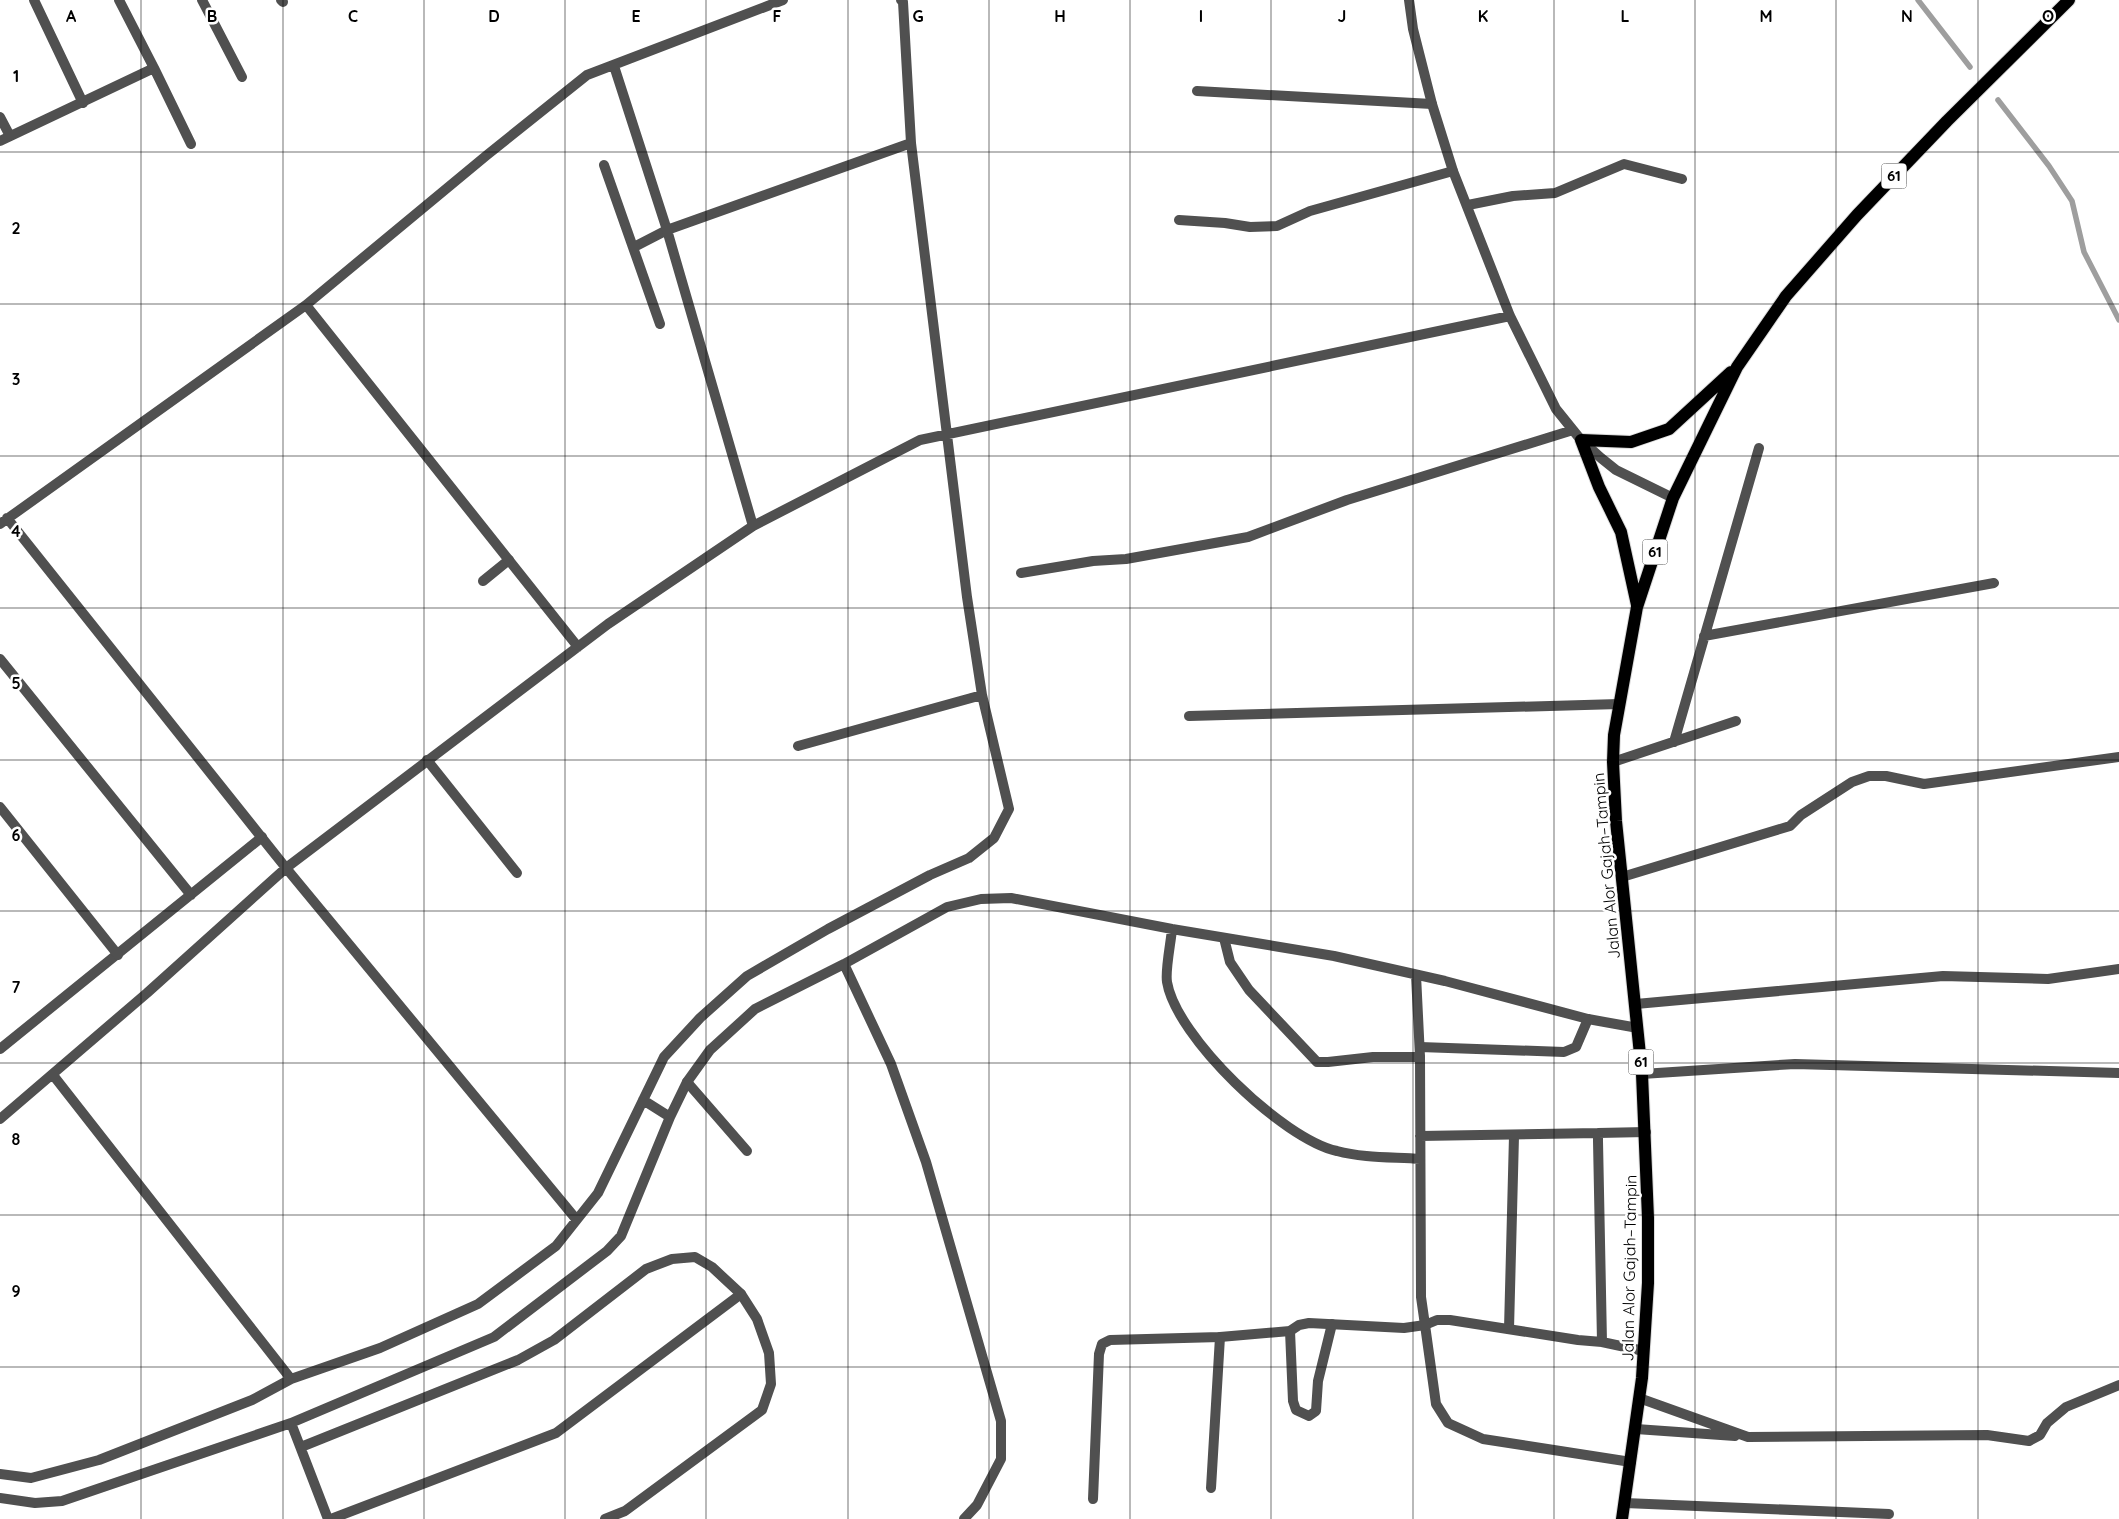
<svg xmlns="http://www.w3.org/2000/svg" width="2119" height="1519" font-family="Quicksand,sans-serif">
  <style>
    .lines { fill: none; stroke-linecap: round; stroke-linejoin: round }
    .stream { stroke: #9e9e9e; stroke-width: 5.5 }
    .primary-casing { stroke: #dbdbdb; stroke-width: 14 }
    .service { stroke: #505050; stroke-width: 10 }
    .minor { stroke: #505050; stroke-width: 10 }
    .primary { stroke: #000; stroke-width: 12 }
    .grid { fill: none; stroke: #000; stroke-width: 1; stroke-opacity: 0.55 }
    .labels { text-anchor: middle; stroke-width: 5; stroke-linejoin: round; paint-order: stroke }
    .shield { fill: #fff; stroke: #4c4c4c; stroke-width: 1 }
    .shield-label { font-size: 15px; font-weight: bold; fill: #000 }
    .street-label { font-size: 16px; fill: #000; stroke: #fff }
    .grid-label { font-size: 16px; text-anchor: middle; font-weight: bold; fill: #000; stroke: #fff; stroke-width: 5; stroke-linejoin: round; paint-order: stroke }
  </style>
  <rect width="100%" height="100%" fill="#fff"/>
  <g class="lines">
    <path class="stream" d="M1918,0L1970,67
      M1998,100L2049,166L2072,201L2084,252L2119,320"/>
    <defs>
      <path id="primary" d="M1637,605L1621,532L1599,487L1581,440L1631,442L1669,429L1731,372
        M1622,1519L1642,1378L1648,1283V1218L1642,1074L1616,821L1613,762L1614,735L1637,607L1673,498L1737,367L1766,325L1786,296L1857,215L1947,121L2069,0"/>
    </defs>
    <use href="#primary" class="primary-casing"/>
    <path class="service" d="M34,0L83,103
      M202,0L242,77
      M1197,91L1432,104
      M604,165L660,324
      M1468,205L1513,196L1555,193L1624,164L1682,179
      M1179,220L1225,223L1250,227L1277,226L1310,211L1453,171
      M634,247L667,230
      M483,581L509,560
      M0,659L191,895
      M1189,716L1619,704
      M427,760L517,873
      M1224,938L1230,962L1249,990L1317,1062H1328L1373,1057H1420
      M1636,1004L1943,976L2048,979L2119,969
      M1420,1047L1564,1052L1576,1047L1588,1019
      M0,1049L262,837
      M687,1082L747,1151
      M1425,1325L1436,1404L1448,1423L1483,1439L1631,1462
      M1509,1329L1514,1136
      M1290,1331L1293,1401L1296,1410L1309,1416L1316,1411L1318,1381L1332,1324
      M1211,1488L1220,1337
      M331,1519L556,1433L741,1294"/>
    <path class="minor" d="M281,0L283,2
      M1409,0L1413,29L1432,104L1453,171L1510,316L1556,409L1581,440L1601,458L1616,470L1673,498
      M614,66L667,230L753,526
      M154,68L191,144
      M0,117L10,136
      M0,141L154,68L119,0
      M667,230L911,143
      M306,305L578,647
      M7,518L286,868L576,1219
      M0,524L306,305L487,155L587,75L783,0
      M1021,573L1093,561L1126,559L1248,537L1347,500L1573,430
      M1704,636L1994,583
      M1674,742L1759,448
      M798,746L982,695
      M1613,762L1736,721
      M0,807L118,955
      M1622,877L1790,826L1801,815L1852,782L1869,776H1886L1924,784L2119,757
      M1172,929C1171,942 1165,970 1167,982C1176,1037 1283,1139 1337,1151C1363,1158 1392,1157 1420,1159
      M844,964L891,1064L926,1162L1001,1421V1459L977,1505L964,1519
      M1416,975L1420,1057L1421,1297L1425,1325
      M1642,1074L1795,1064L2119,1073
      M53,1075L291,1379
      M643,1100L670,1117
      M0,1119L147,993L286,868L608,624L753,526L920,440L1510,316
      M1420,1136L1598,1133
      M1644,1351L1602,1342L1598,1141V1133L1646,1132
      M1639,1398L1748,1437L1987,1435L2029,1441L2040,1435L2047,1423L2066,1407L2119,1385
      M291,1423L328,1519
      M1636,1429L1735,1436
      M301,1447L518,1360L554,1340L646,1269L672,1259L695,1257L712,1267L741,1294L757,1319L769,1353L771,1384L762,1410L625,1511L605,1519
      M0,1474L31,1478L99,1460L252,1400L291,1379L380,1348L478,1304L556,1246L598,1193L664,1057L700,1018L747,976L828,929L930,875L969,858L994,838L1009,809L982,695L967,597L911,143L903,2L901,0
      M0,1498L35,1503L62,1501L291,1423L494,1337L607,1251L621,1236L670,1117L687,1082L710,1050L755,1009L844,964L947,907L981,899L1011,898L1172,929L1334,956L1445,981L1588,1019L1638,1028
      M1093,1499L1099,1354L1102,1344L1110,1340L1220,1337L1290,1331L1299,1325L1309,1323L1404,1328L1425,1325L1437,1320H1450L1578,1340L1602,1342
      M1625,1503L1889,1514"/>
    <use href="#primary" class="primary"/>
  </g>
  <path class="grid" d="M141,0V1519M283,0V1519M424,0V1519M565,0V1519M706,0V1519M848,0V1519M989,0V1519M1130,0V1519M1271,0V1519M1413,0V1519M1554,0V1519M1695,0V1519M1836,0V1519M1978,0V1519M0,152H2119M0,304H2119M0,456H2119M0,608H2119M0,760H2119M0,911H2119M0,1063H2119M0,1215H2119M0,1367H2119"/>
  <g class="labels">
    <g class="shield">
      <rect x="1881.5" y="163.5" width="25" height="25" rx="4"/>
      <rect x="1642.5" y="539.5" width="25" height="25" rx="4"/>
      <rect x="1628.5" y="1049.5" width="25" height="25" rx="4"/>
    </g>
    <g class="shield-label">
      <text x="1894" y="181">61</text>
      <text x="1655" y="557">61</text>
      <text x="1641" y="1067">61</text>
    </g>
    <g class="street-label">
      <text transform="translate(1606 866) rotate(-95)" y="6">Jalan Alor Gajah–Tampin</text>
      <text transform="translate(1629 1268) rotate(-89)" y="6">Jalan Alor Gajah–Tampin</text>
    </g>
  </g>
  <g class="grid-label">
    <text x="71" y="22">A</text>
    <text x="212" y="22">B</text>
    <text x="353" y="22">C</text>
    <text x="494" y="22">D</text>
    <text x="636" y="22">E</text>
    <text x="777" y="22">F</text>
    <text x="918" y="22">G</text>
    <text x="1060" y="22">H</text>
    <text x="1201" y="22">I</text>
    <text x="1342" y="22">J</text>
    <text x="1483" y="22">K</text>
    <text x="1625" y="22">L</text>
    <text x="1766" y="22">M</text>
    <text x="1907" y="22">N</text>
    <text x="2048" y="22">O</text>
    <text x="16" y="82">1</text>
    <text x="16" y="234">2</text>
    <text x="16" y="385">3</text>
    <text x="16" y="537">4</text>
    <text x="16" y="689">5</text>
    <text x="16" y="841">6</text>
    <text x="16" y="993">7</text>
    <text x="16" y="1145">8</text>
    <text x="16" y="1297">9</text>
  </g>
</svg>
